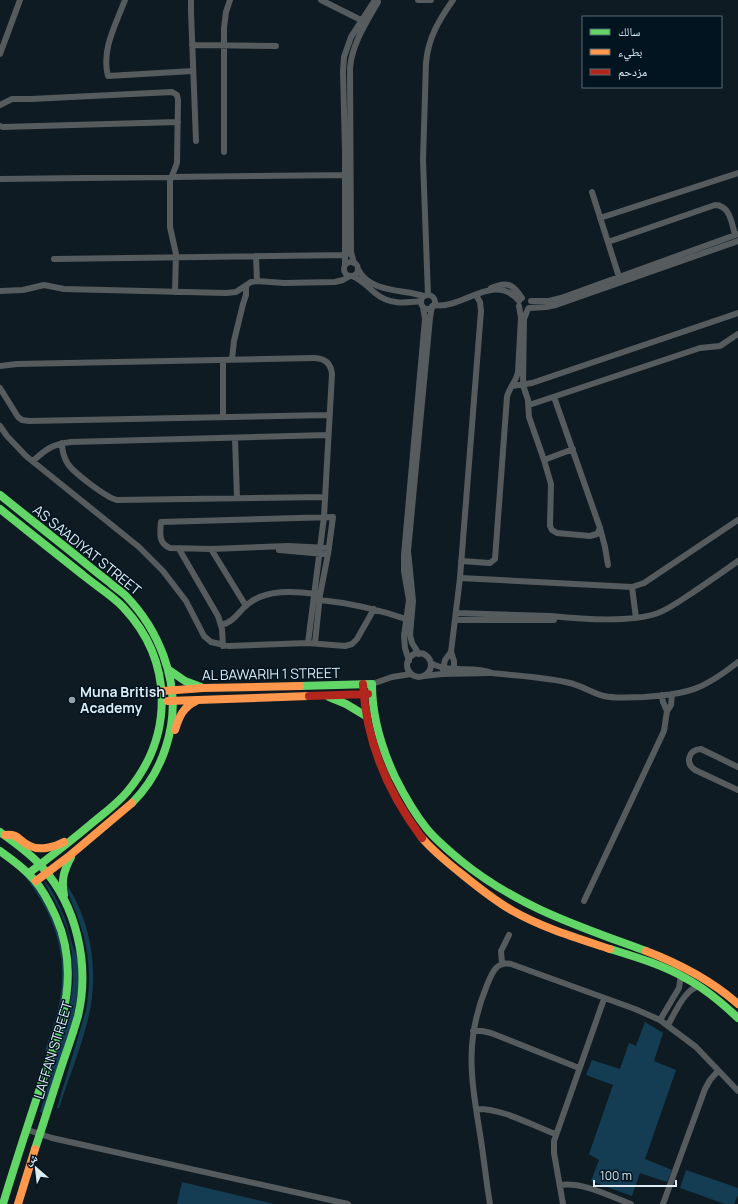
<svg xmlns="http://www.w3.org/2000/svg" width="738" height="1204" font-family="Manrope,'Noto Naskh Arabic',sans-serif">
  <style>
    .green { fill: #143d54 }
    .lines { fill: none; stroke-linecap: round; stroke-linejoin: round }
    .street { stroke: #565b5e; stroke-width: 6 }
    .fast { stroke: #63d668; stroke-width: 8 }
    .slow { stroke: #ff974d; stroke-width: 8 }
    .jam { stroke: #b3261e; stroke-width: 8 }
    .poi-dot { fill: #96a2aa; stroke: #011420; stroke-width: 1.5 }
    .labels { text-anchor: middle; stroke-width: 3; stroke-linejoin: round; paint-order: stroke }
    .street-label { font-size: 14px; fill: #deebf4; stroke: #011420 }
    .poi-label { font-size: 14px; font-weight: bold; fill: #deebf4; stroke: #011420; text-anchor: start }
  </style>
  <rect width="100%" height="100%" fill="#0f1b22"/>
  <path class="green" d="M23,872C54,907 70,953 62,999C59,1017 53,1034 47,1052L45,1051C51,1032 59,1012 61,992C67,947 50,907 22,873Z
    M43,880C52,887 58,903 63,914C68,924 69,935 73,946C74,950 77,955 78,960C84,1007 58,1068 43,1113L40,1112L49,1082L50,1070L69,1011L73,982L72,954L67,929L59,909Z
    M65,882C91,920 99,970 89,1015C82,1046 69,1077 59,1108H57L86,1010C92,978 89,948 78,918C74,906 68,895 65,882Z
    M645,1022L663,1033L654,1061L676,1070L645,1159L672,1170L667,1182L640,1173L632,1196L591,1181L599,1160L589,1154L613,1085L586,1075L592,1060L620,1069L629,1043L636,1046Z
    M686,1170L738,1188V1195L734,1204H725L680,1188Z
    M182,1182L274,1204H177Z"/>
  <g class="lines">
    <path class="street" d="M125,0C116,24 101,50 108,76L193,71
      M191,0V12L196,141
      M321,0L365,22
      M418,0H431
      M192,45L276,46
      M0,54L20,0
      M0,105L12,99H31L172,92L177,95L178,100L177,163L170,181V227L176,254L175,292
      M0,126L3,127L178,122
      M224,152V28L226,12L230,0
      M0,179L350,175
      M592,192L620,280
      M600,218L738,173
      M608,242L715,205C730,205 732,224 735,235
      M256,256L257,281
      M54,259L346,255
      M344 269a7 7 0 1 1 14 0a7 7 0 1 1-14 0Z
      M354,263L351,252L350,68C352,44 366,23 378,2
      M345,265V152L343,71L344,57L351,37L375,0
      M358,269C370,293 402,289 424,296
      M352,276C362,280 368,287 375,293C389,305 405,303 421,301
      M491,288C507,281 513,284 522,298
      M0,291L23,290L44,285L64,289L226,293L236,292L251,282L257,281L284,283L335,282L343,280L350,276
      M428,295L423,160L426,63C428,38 439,20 453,0
      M421 302a7 7 0 1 1 14 0a7 7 0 1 1-14 0Z
      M531,301H549L561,298L738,234
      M434,305C463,310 494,271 519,301
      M529,308L546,307L556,305L738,241
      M528,309L524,319L523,385L528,400L529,417L544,460L551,484L550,526L552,530L557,533L590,536L597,534L600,528
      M232,359L234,341L243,304L246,295V286
      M0,366L17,364L313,358C324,358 331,363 332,374L324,517L308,643
      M512,386L532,383L738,313
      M0,388L18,417L22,420L29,421L329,415
      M554,397L600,528L605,547L608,565
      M529,405L700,348L720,346L738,334
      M223,417V360
      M0,426L7,436L26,456L139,547L163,571L186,601L204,636L211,642L229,646L308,643L345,646L352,644L357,639L374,609
      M235,438L237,498
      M62,443C62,451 64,458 68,464C74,473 107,498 117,500L325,497
      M544,460L573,449
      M33,461C46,449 53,444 71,442L328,435
      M179,549L218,616L222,629L223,646
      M211,549L246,606
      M279,550L324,554
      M461,561L490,563L495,559L507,397C509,388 516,382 518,372L521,318L519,306
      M460,578L632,587L644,583L738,520
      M632,587L636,618
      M320,600C351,603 380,610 409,620
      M456,613L551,616C580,619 631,623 658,613C671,608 681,600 692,593C708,582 723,572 738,561
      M456,620H554
      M221,625C234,622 238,612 248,604C266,589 294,591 317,594
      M315,643L320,595L328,554L333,517L161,522C160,533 158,543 170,548L211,549L288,546L329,548
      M407 665a12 12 0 1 1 24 0a12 12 0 1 1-24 0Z
      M419,654L412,643L410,635L413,601L408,551L430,318L432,306
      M409,661L405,648L404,636L409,600L404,571V555L425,319L423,307
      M431,663C449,674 473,665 492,673C518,676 545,677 570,683C582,686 592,693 604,696C617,699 631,697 644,697C690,693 701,691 738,662
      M443,670L445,660L451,652
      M454,673V661L451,652L460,578L481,311L480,302L476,295
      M424,676L442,674L490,673
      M372,684L392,677L411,674
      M667,711L671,705L672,694
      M738,767L701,749C688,750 685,763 695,770L738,790
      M584,901L664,731L667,711L663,702L662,695
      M502,963L501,951L509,935
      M660,1020L679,988L681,975
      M668,1025C675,1013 684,990 699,986
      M473,1031H482L491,1033L579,1068
      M476,1109C502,1108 531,1125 555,1134
      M28,1130L52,1138L348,1204
      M560,1185C584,1182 609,1196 631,1204
      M490,1204C486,1181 484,1158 480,1134C471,1077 464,1041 487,985C492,973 496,961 511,964L635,1009L660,1020L696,1047L738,1091
      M563,1204L554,1153V1141L604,999
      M663,1204L705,1089L710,1080L718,1071"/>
    <path class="fast" d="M0,495C25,515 49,534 74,554C85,563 97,573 109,582C114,587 121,591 126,596C158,629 179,679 171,726C166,755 153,782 132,803
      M0,509C28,531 55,553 83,575C96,586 112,595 123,607C174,661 174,736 127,792C117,804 103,814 91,824C71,841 50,857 29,873
      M169,670L185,681L201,687
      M300,686L372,684C372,717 381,747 395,777C404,795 414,813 427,829C436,840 448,850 460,860C516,906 578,926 646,951
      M329,697L346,704L366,716
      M0,832C15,843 30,853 42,867C77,906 90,965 78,1016C74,1030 69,1045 64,1059C54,1089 45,1119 35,1149
      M0,851C30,872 41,883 56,917C82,976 60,1028 41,1085C28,1125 15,1164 3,1204
      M64,895C61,880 64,870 71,857
      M610,949C636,957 663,965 687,979C706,989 722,1003 738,1018"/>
    <path class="slow" d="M163,691L203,688L300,686
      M168,701L309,696
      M175,730C179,717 183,707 196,701
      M5,835C19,833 19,842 30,846C40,851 55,847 64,842
      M422,838C434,852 449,864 463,875C479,888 495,901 513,911C543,928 577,938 610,949
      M36,881L68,857L132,803
      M646,951C680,964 711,980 738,1004
      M18,1204L35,1149"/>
    <path class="jam" d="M363,684C366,741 388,793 422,838
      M309,696L368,694"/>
  </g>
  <circle class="poi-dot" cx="72" cy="700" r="4"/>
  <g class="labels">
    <g class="street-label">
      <text transform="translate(87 550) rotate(39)" y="5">AS SA'ADIYAT STREET</text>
      <text transform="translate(271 674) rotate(-1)" y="5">AL BAWARIH 1 STREET</text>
      <text transform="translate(53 1050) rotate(-73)" y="5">LAFFAN STREET</text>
    </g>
    <g class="poi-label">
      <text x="80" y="697">Muna British<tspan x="80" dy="16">Academy</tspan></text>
    </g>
  </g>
  <rect x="582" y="16" width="140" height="72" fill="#011420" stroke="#596a75"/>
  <rect x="590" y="29" width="20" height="6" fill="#63d668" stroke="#596a75"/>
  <text x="618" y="36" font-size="12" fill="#deebf4">سالك</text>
  <rect x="590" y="49" width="20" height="6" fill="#ff974d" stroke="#596a75"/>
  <text x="618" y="56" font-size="12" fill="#deebf4">بطيء</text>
  <rect x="590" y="69" width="20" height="6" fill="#b3261e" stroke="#596a75"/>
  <text x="618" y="76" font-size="12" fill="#deebf4">مزدحم</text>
  <g transform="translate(36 1168) rotate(332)" stroke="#011420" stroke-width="3" paint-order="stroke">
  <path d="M0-3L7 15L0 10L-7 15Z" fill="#deebf4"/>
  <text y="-6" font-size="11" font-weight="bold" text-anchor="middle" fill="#deebf4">ش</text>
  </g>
  <path d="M594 1180v6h82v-6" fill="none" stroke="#deebf4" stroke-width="2"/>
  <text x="600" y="1180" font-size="12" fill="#deebf4" stroke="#011420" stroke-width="3" paint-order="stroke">100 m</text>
</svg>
